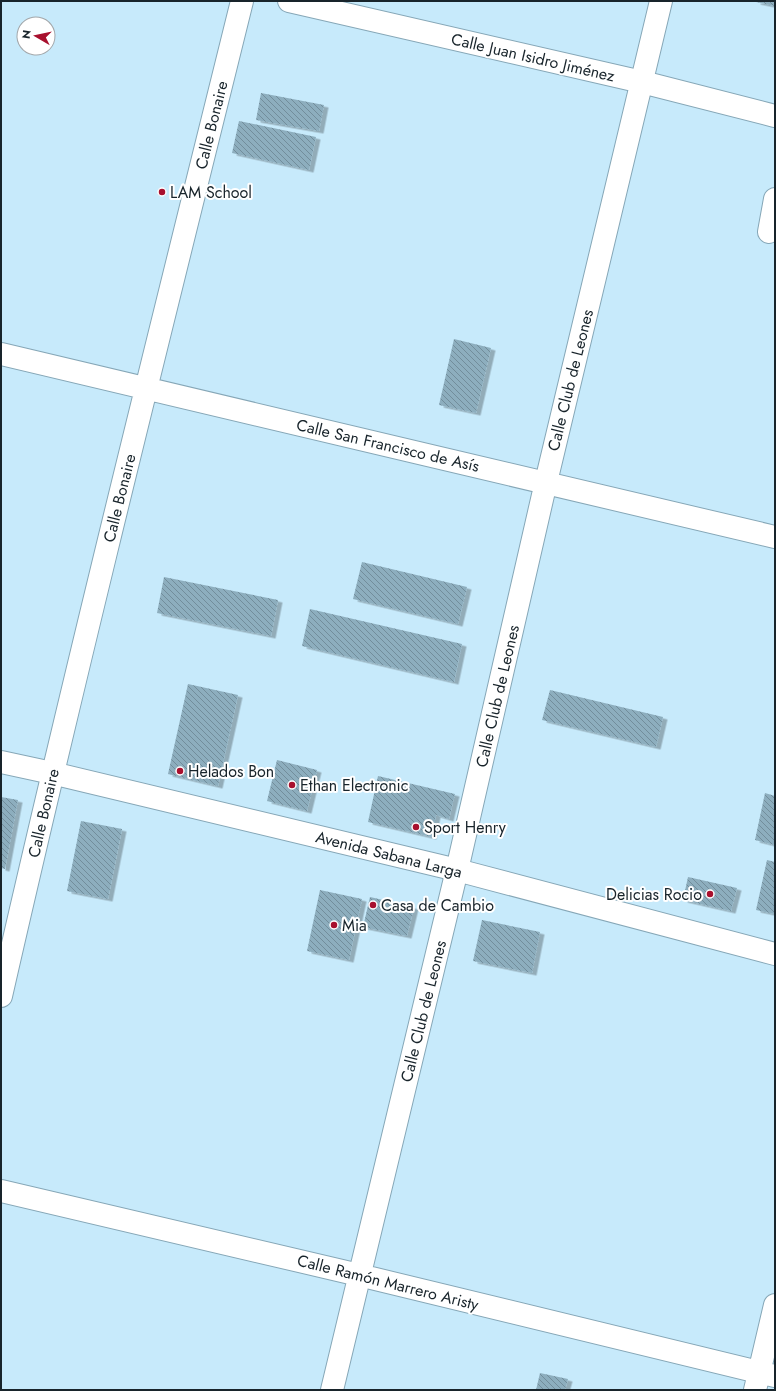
<svg xmlns="http://www.w3.org/2000/svg" width="776" height="1391" font-family="Jost,sans-serif">
  <style>
    .building { fill: url(#building-back-hatch); filter: url(#shadow) }
    .lines { fill: none; stroke-linecap: round; stroke-linejoin: round }
    .minor-casing { stroke: #86a7b7; stroke-width: 24 }
    .major-casing { stroke: #86a7b7; stroke-width: 24 }
    .minor { stroke: #fff; stroke-width: 22 }
    .major { stroke: #fff; stroke-width: 22 }
    .poi-dot { fill: #a8102e; stroke: #fff; stroke-width: 1.5 }
    .labels { text-anchor: middle; stroke-width: 4; stroke-linejoin: round; paint-order: stroke }
    .street-label { font-size: 16px; fill: #18242b; stroke: #fff }
    .poi-label { font-size: 16px; fill: #18242b; stroke: #fff; text-anchor: start }
  </style>
  <defs>
    <pattern id="building-back-hatch" width="6" height="6" patternUnits="userSpaceOnUse"><rect width="6" height="6" fill="#8daebe"/><path d="M-1 5l2 2M0 0l6 6M5-1l2 2" fill="none" stroke="#728d9b"/></pattern>
    <filter id="shadow"><feDropShadow dx="4.5" dy="2.5" stdDeviation="0" flood-color="#0004"/></filter>
  </defs>
  <rect width="100%" height="100%" fill="#c7eafb"/>
  <path class="building" d="M756,1H775V6L756,2Z
    M261,93L324,105L319,131L256,120Z
    M239,121L316,137L309,170L232,153Z
    M454,339L491,348L476,413L439,405Z
    M362,562L467,587L458,624L353,599Z
    M164,577L278,600L271,636L157,613Z
    M310,609L462,644L454,682L302,646Z
    M188,684L238,695L218,786L168,774Z
    M550,690L663,717L656,747L542,720Z
    M277,760L317,770L307,811L267,801Z
    M378,776L455,794L449,819L436,815L432,837L368,822Z
    M765,793L775,796V845L755,840Z
    M1,797L18,800L5,869L1,868Z
    M81,821L122,829L108,899L67,891Z
    M767,860L775,862V914L756,910Z
    M688,877L737,888L731,911L683,900Z
    M320,890L362,899L349,960L307,951Z
    M370,897L414,907L407,936L363,927Z
    M482,920L540,932L532,973L473,961Z
    M540,1373L568,1379L565,1390H536Z"/>
  <g class="lines">
    <defs>
      <path id="minor" d="M289,1L642,82L775,116
        M769,232L775,199
        M1,354C259,417 517,475 775,537
        M1,996C77,663 160,332 242,1
        M1,1191L359,1275L775,1376
        M332,1390L457,870L546,482L661,1
        M755,1390L775,1305"/>
      <path id="major" d="M1,762L52,773L457,870L775,954"/>
    </defs>
    <use href="#minor" class="minor-casing"/>
    <use href="#major" class="major-casing"/>
    <use href="#minor" class="minor"/>
    <use href="#major" class="major"/>
  </g>
  <g class="poi-dot">
    <circle cx="162" cy="192" r="4"/>
    <circle cx="180" cy="771" r="4"/>
    <circle cx="292" cy="785" r="4"/>
    <circle cx="416" cy="827" r="4"/>
    <circle cx="710" cy="894" r="4"/>
    <circle cx="373" cy="905" r="4"/>
    <circle cx="334" cy="925" r="4"/>
  </g>
  <g class="labels">
    <g class="street-label">
      <text transform="translate(533 57) rotate(13)" y="6">Calle Juan Isidro Jiménez</text>
      <text transform="translate(211 125) rotate(-76)" y="6">Calle Bonaire</text>
      <text transform="translate(570 380) rotate(-76)" y="6">Calle Club de Leones</text>
      <text transform="translate(388 445) rotate(13)" y="6">Calle San Francisco de Asís</text>
      <text transform="translate(119 498) rotate(-76)" y="6">Calle Bonaire</text>
      <text transform="translate(497 696) rotate(-77)" y="6">Calle Club de Leones</text>
      <text transform="translate(43 813) rotate(-77)" y="6">Calle Bonaire</text>
      <text transform="translate(389 854) rotate(14)" y="6">Avenida Sabana Larga</text>
      <text transform="translate(423 1011) rotate(-76)" y="6">Calle Club de Leones</text>
      <text transform="translate(388 1282) rotate(14)" y="6">Calle Ramón Marrero Aristy</text>
    </g>
    <g class="poi-label">
      <text x="170" y="198">LAM School</text>
      <text x="188" y="777">Helados Bon</text>
      <text x="300" y="791">Ethan Electronic</text>
      <text x="424" y="833">Sport Henry</text>
      <text x="702" y="900" text-anchor="end">Delicias Rocio</text>
      <text x="381" y="911">Casa de Cambio</text>
      <text x="342" y="931">Mia</text>
    </g>
  </g>
  <rect width="776" height="1391" fill="none" stroke="#18242b" stroke-width="4"/>
  <g transform="translate(36 36) rotate(279)"><circle r="19" fill="#ffffff" stroke="#a3a7aa"/>
  <path d="M0-3L7 15L0 10L-7 15Z" fill="#a8102e"/>
  <text y="-6" font-size="11" font-weight="bold" text-anchor="middle" fill="#18242b">N</text>
  </g>
</svg>
